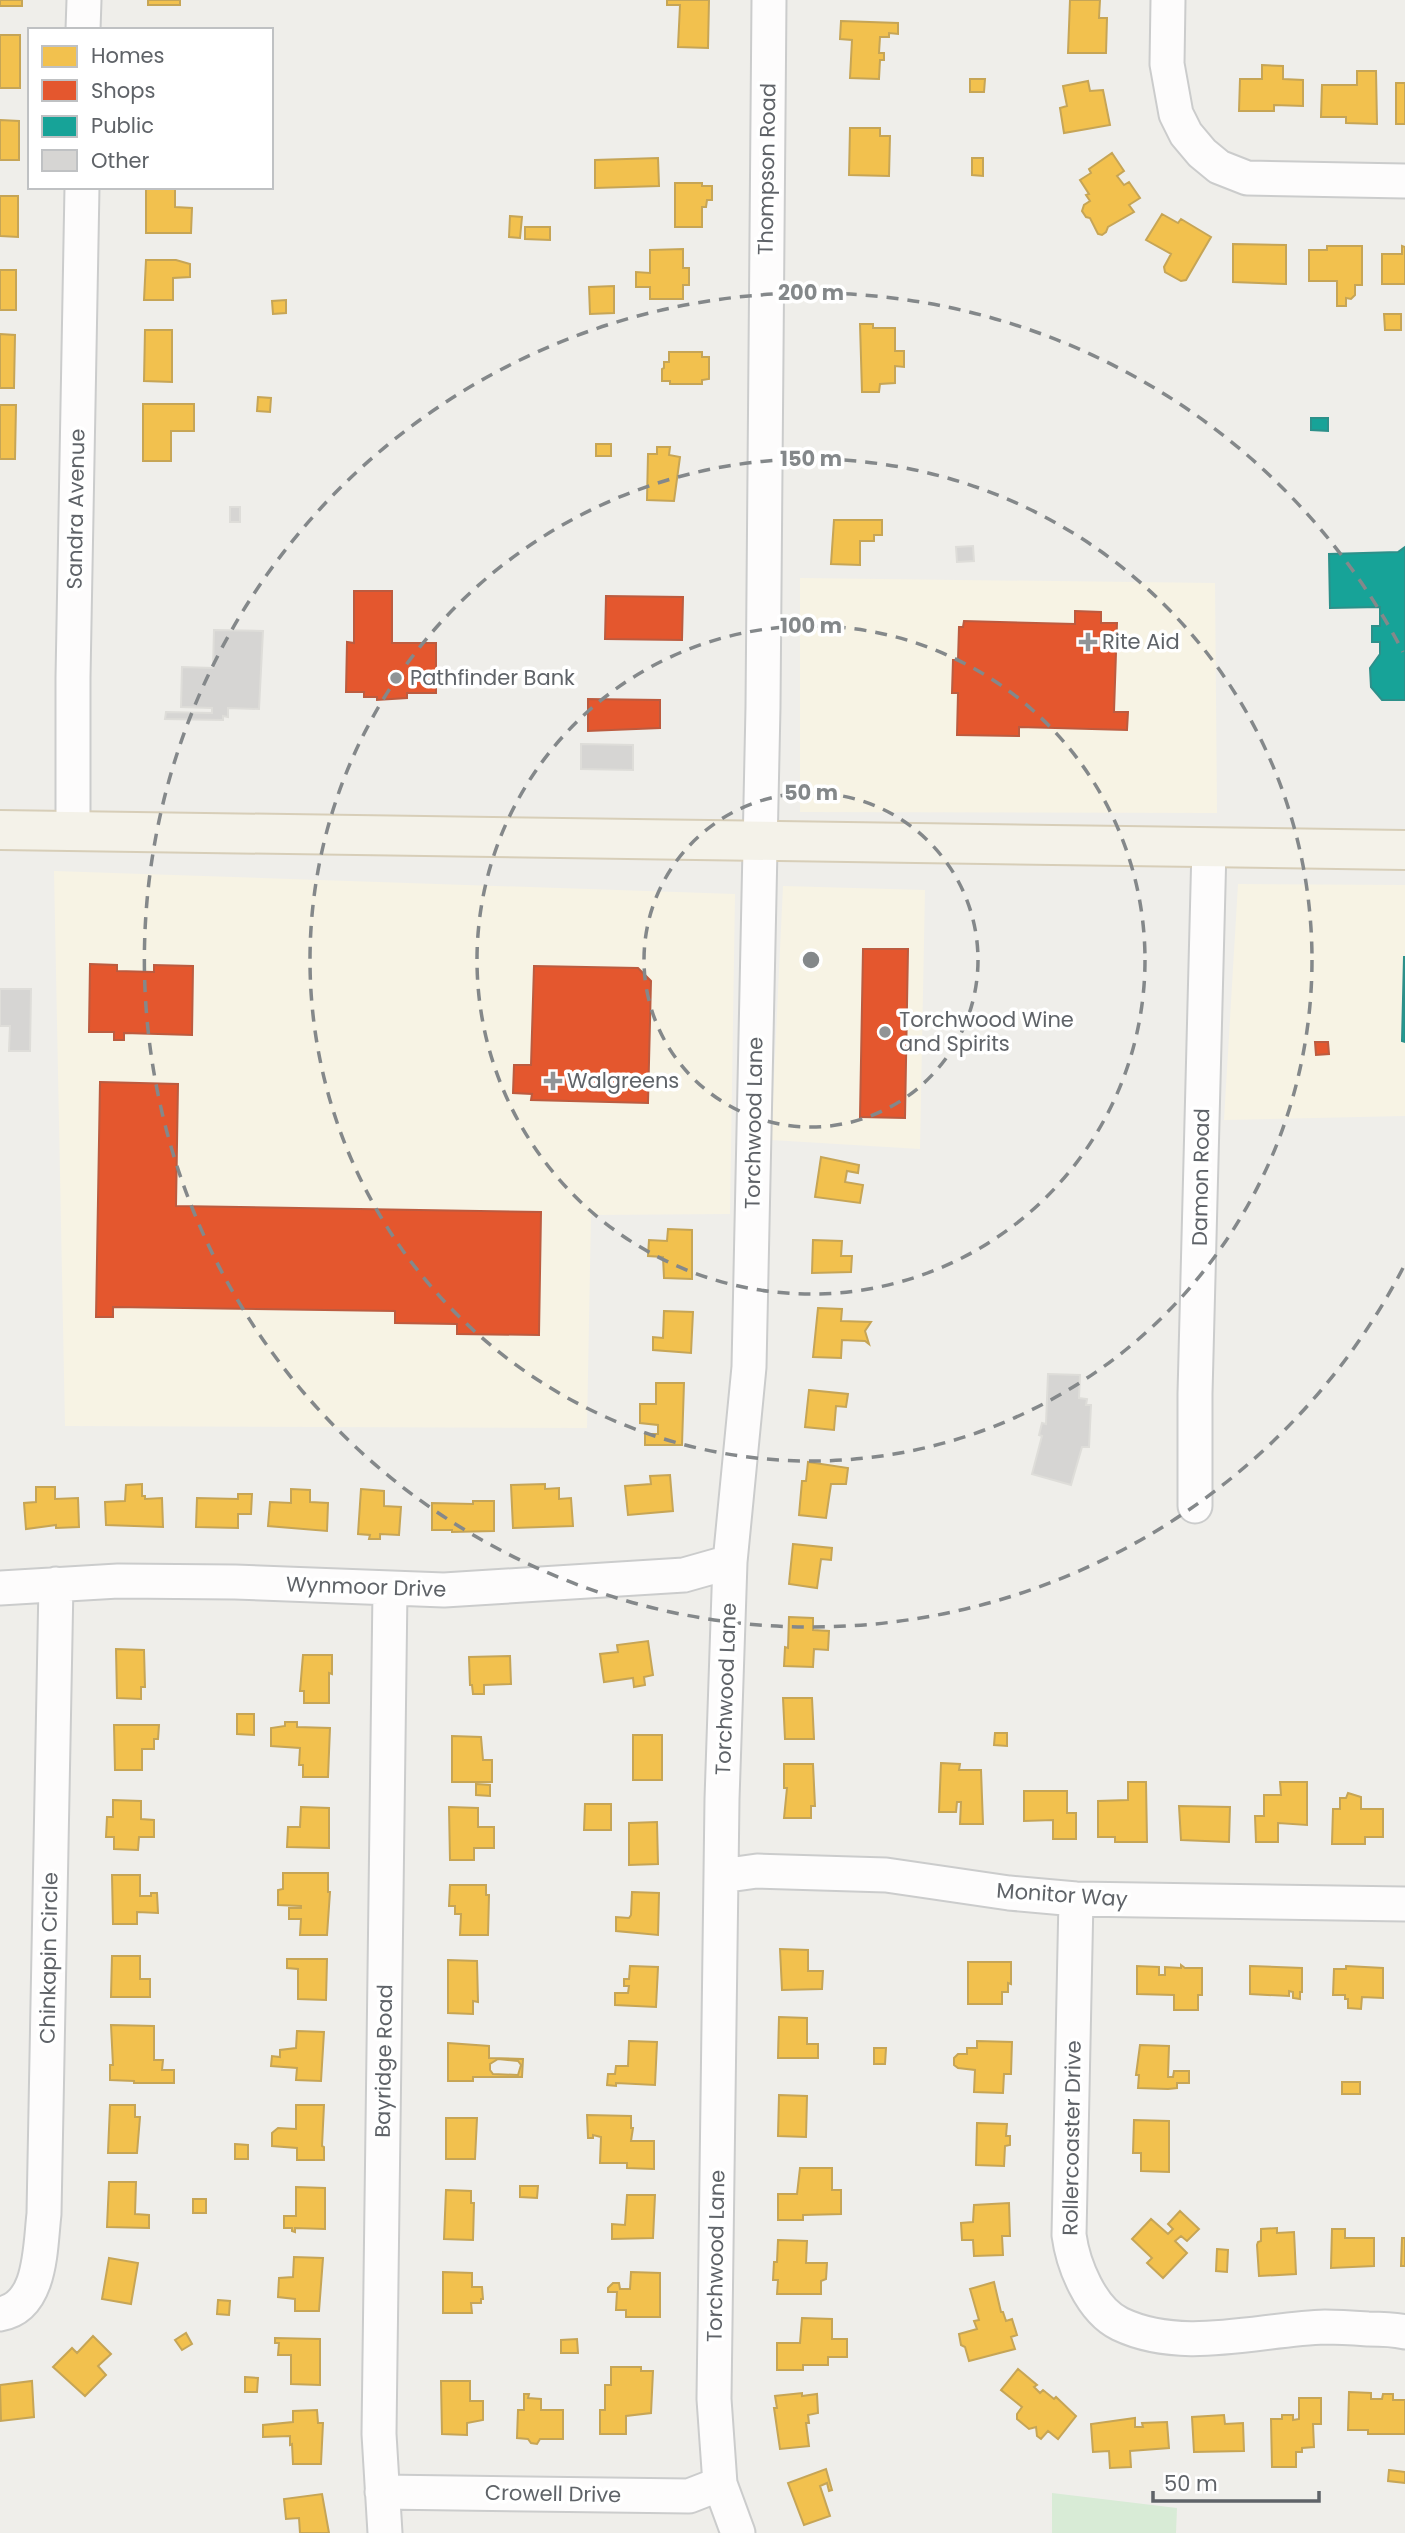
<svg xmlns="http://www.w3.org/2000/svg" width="1405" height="2533" font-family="Poppins,sans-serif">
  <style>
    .commercial { fill: #f7f3e4 }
    .green { fill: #d8ebd6 }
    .homes { fill: #f2c14e; stroke: #c6a556; stroke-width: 2; fill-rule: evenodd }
    .shops { fill: #e4572e; stroke: #bc5b3f; stroke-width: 2 }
    .public { fill: #17a398; stroke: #2d908a; stroke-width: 2 }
    .building { fill: #d6d5d3; stroke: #deddd9; stroke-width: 2 }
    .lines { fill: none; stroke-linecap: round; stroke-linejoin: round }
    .minor-casing { stroke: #cbcccc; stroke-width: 37 }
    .major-casing { stroke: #d7ceb8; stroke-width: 42 }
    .minor { stroke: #fdfcfc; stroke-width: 33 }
    .major { stroke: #f4f2e9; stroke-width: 38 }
    .ring { fill: none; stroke: #84888a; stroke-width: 3.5; stroke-dasharray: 12 9 }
    .poi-dot { fill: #919496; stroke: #fff; stroke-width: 2.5 }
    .labels { text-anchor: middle; stroke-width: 7; stroke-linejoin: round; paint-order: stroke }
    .street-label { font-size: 21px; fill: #5f6368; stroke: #fff }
    .poi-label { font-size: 21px; fill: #5f6368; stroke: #fff; text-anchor: start }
    .centre { fill: #84888a; stroke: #fff; stroke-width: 3.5 }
    .ring-label { font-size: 21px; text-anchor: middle; font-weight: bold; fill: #84888a; stroke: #fff; stroke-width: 7; stroke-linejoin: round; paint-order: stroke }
  </style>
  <rect width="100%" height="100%" fill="#efeeea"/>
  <path class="commercial" d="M800,578L1215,583L1217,813L800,812Z
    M54,871L735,894L730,1214L591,1215L587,1428L65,1426Z
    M1238,884L1405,885V1116L1224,1120Z
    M783,886L925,890L920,1149L771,1140Z"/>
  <path class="green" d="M1052,2493L1177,2508L1176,2533H1052Z"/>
  <path class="homes" d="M0,0H22V6H0Z
    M148,0H180V5H148Z
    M667,0H709L708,48L678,47L680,5H667Z
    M1070,0H1100L1099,18H1107L1106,53H1068Z
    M841,21L898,23V34L889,33V37H880L879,53H884V60H880L879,79L850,78L852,40L840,39Z
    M0,35H20V88H0Z
    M1262,65L1283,66V79L1303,80V106L1274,105V111H1239L1240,79H1262Z
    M1357,71H1376L1377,124L1346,123V117H1321L1322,85H1357Z
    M970,79H985L984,92H970Z
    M1088,81L1090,91L1103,90L1110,125L1064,133L1060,108L1067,106L1063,86Z
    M1396,83H1405V124H1396Z
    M0,120L19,121V160H0Z
    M850,128H880V136H890L889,176L849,175Z
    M1112,153L1124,171L1117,176L1124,185L1129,182L1140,198L1129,205L1134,212L1108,227L1106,232L1102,235L1098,234L1090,218L1086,217L1082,211L1084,205L1090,201L1086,195L1089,194L1080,180L1091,173L1089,169Z
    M658,158L659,186L595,188V160Z
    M972,158H983V176L972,175Z
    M675,183H702V186H712V200H707L706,207H702V227H675Z
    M146,187H175V207L192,208L191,233H146Z
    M0,196H18V237L0,236Z
    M1162,214L1178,223L1181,219L1211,237L1186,280L1181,281L1165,272L1164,267L1171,254L1146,240Z
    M510,216L522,217L520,238L509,237Z
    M525,227H550V240L525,239Z
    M1233,244L1286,245V284L1233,282Z
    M1327,246H1362V285H1355V295L1351,299L1346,298V306H1337V281H1309V250H1327Z
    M1402,246L1405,247V284H1382V254H1402Z
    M683,249V268H689V285H683V299H650V287H636V272L650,273V250Z
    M146,260H176L190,264V277L173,278V300H144Z
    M0,270H16V310H0Z
    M614,286V313L590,314L589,287Z
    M286,300V313L273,314L272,301Z
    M1384,314H1401V330H1385Z
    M860,324H873V328H895V351H904V367L895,366V383L880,384L879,392H862Z
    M145,330H172V382L144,381Z
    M0,334L15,335L14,388H0Z
    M669,352H702V357H709V379L702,380V384H670V381H662V369L664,368V362H669Z
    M258,397L271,398L270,412L257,411Z
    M143,404H194V431H171V461H143Z
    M0,405H16L15,459H0Z
    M596,444H611V456H596Z
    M657,447H670L669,455L680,457L674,501L647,500L648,454H657Z
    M834,520H882V535H874V541H860V565L831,564Z
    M821,1157L859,1165L858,1173L847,1171L845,1182L863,1185L860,1203L815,1197Z
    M668,1229L692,1230V1279L664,1278L663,1257L648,1256L649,1240L667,1241Z
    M813,1240L842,1241L841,1256H852L851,1272L812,1273Z
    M818,1308L842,1309L841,1321L871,1322L865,1331L869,1344L865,1341L842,1340L841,1358L813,1357Z
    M664,1311L693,1312L691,1353L653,1350V1337L663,1338Z
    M656,1383H684L682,1445H645V1434H658V1425L640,1423V1404H656Z
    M809,1390L848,1394L846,1407L836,1406L834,1430L805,1427Z
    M808,1462L848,1468L846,1484H831L826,1518L799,1515L802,1481H806Z
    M670,1475L673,1511L628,1515L625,1486L651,1484L650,1476Z
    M142,1484V1496H145V1499L162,1498L163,1527L106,1525L105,1502L125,1501L126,1485Z
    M545,1484V1489L559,1488V1499L571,1498L573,1526L513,1528L511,1485Z
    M36,1487H55V1499L78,1498L79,1527L56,1528V1525L26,1529L24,1503L36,1502Z
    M291,1489L310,1490V1502L328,1503L327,1531L268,1526L270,1502L291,1503Z
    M361,1489L384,1491V1506L401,1507L399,1535L380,1534V1539H369L370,1535L358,1534Z
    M238,1494H252L251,1514H238V1528L196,1527L197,1498L238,1499Z
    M473,1501H494V1531L452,1532V1530H432V1503L473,1504Z
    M793,1544L832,1548L831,1560L821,1559L817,1588L789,1584Z
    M789,1617L813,1618V1630L829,1631L828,1650L814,1649L813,1667L784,1666L785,1647L788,1648Z
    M648,1641L653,1675L644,1677L645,1685L634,1687L633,1678L604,1682L600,1654L618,1652L617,1645Z
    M116,1649L144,1650L145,1687H141V1699L117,1698Z
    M303,1655H332V1674L329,1673V1703H304V1691H300Z
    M510,1656L511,1684L484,1685V1694H473L472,1685H470L469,1657Z
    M783,1698H812L814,1739H785Z
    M237,1714H254V1735L237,1734Z
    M285,1722H297V1727L330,1728L328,1777H303V1765H299L300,1748L271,1746V1728L285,1726Z
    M114,1725H159L158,1739H154V1749H142V1770H115Z
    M995,1733H1007V1746L994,1745Z
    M633,1735H662V1780H633Z
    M452,1736L481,1737L483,1760H492V1782H452Z
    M941,1763L960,1764L959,1770H981L983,1824H960L961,1802H957L956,1812H939Z
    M784,1764H813L815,1806H811V1818H784L787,1788H784Z
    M1128,1782H1146L1147,1842H1115V1837H1098V1801L1128,1800Z
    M1280,1782H1307V1825L1278,1823V1842H1256L1255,1816H1264V1795H1281Z
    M476,1784L490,1785V1796L476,1795Z
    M1024,1791H1067V1813H1076V1839H1053V1820L1024,1821Z
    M1348,1793L1361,1797V1809H1383V1837H1365V1844H1332L1333,1809H1340V1798H1346Z
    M113,1800L141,1801V1819L154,1820V1837H139L138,1850L114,1849V1837H106L107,1817H113Z
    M585,1804H611V1830H584Z
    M1179,1806L1230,1807L1229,1842L1181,1840Z
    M301,1807L329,1808V1848L287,1847L288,1827H300Z
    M449,1807L478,1808V1827H494V1848H474V1860H450Z
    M657,1822L658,1864L629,1865V1823Z
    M283,1873H328V1892H330L327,1935H300L301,1919H289V1908H301V1906L278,1905V1890L283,1889Z
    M112,1875H140V1896H151V1893H157L158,1913L137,1912V1924H113Z
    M450,1885H486V1895H489L488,1935H460L461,1914H455V1906H449Z
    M632,1892L659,1893L658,1935L616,1931V1917L629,1918L631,1915Z
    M780,1949L808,1950V1971H823L822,1989L782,1990Z
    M112,1956H140V1979H150V1997H111Z
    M287,1959H327L326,2000L298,1999V1969L287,1968Z
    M448,1960L477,1961L478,2002L473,2001V2014L448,2013Z
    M968,1962H1011V1984L1008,1983V1992H1002V2004H968Z
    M1181,1965L1185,1968H1202V1995H1198V2010H1174V1995L1137,1994V1966L1159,1967V1975H1165V1967L1181,1968Z
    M630,1966L658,1967L656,2007L615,2005V1993H628L629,1986H624V1979H629Z
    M1250,1966L1302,1968V1992H1300V1999L1293,1998V1992L1289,1991V1996L1250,1994Z
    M1346,1966L1383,1968V1998L1362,1997L1361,2009L1348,2008V1999H1345V1995H1333L1334,1969H1346Z
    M779,2017L807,2018V2044H818V2058H778Z
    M111,2025L154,2026V2060H163L162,2070H174V2083H134V2081L110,2080V2065H113Z
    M297,2031L324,2032L321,2081L296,2080L297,2068L271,2066L272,2056L280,2057V2050L296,2048Z
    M629,2041L657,2042L655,2085L616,2083V2086L607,2085L608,2074H615L616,2066H628Z
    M977,2041L1012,2042L1011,2074H1004L1003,2093L974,2092L975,2070L958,2068L954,2065V2058L958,2054H967V2048H977Z
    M448,2043L489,2046V2058L523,2059L522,2077H473V2081H448ZM498,2059L518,2061L521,2065L518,2075L493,2074L490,2070V2064Z
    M1140,2045L1169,2046L1168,2077H1173L1174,2071H1189V2083H1177V2088L1168,2089L1138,2088L1139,2075H1136Z
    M874,2048H886L885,2064H874Z
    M1342,2082H1360V2094H1342Z
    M779,2095L807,2096L806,2137L778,2136Z
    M110,2105H135V2117H140L137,2153H108Z
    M296,2105H324L322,2146L324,2147V2160H297V2148L272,2146V2133L278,2128L296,2129Z
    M587,2115L631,2116V2128H633L631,2141H654V2169L627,2168V2163H600L601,2137L593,2135V2138H588Z
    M446,2118H477L475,2159H446Z
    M1134,2120L1169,2121V2172L1141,2171V2153H1133Z
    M977,2123L1007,2124L1006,2136H1010V2145L1005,2146L1004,2166L976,2165Z
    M235,2144L248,2145V2159H235Z
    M800,2168H832V2190H841V2214L803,2215V2220H778V2194H797Z
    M109,2182H136L135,2214L149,2215V2228L107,2227Z
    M520,2186H538L537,2198L520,2197Z
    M296,2187L325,2188V2229L295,2228V2232L292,2231V2228H284V2216H296Z
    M446,2190L471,2191V2203H474L473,2240L444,2239Z
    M627,2195H655L653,2238L612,2239V2224L625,2225Z
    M193,2199H206V2213H193Z
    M1009,2203L1010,2236H1002L1003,2255L974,2256L973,2240H962L961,2223L973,2222L974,2205Z
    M1180,2211L1199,2229L1187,2241L1181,2236L1175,2241L1187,2253L1163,2278L1147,2263L1152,2258L1132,2239L1151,2219L1168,2234L1173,2229L1168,2224Z
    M1277,2228V2233L1294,2232L1296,2274L1259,2276L1257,2245L1258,2242L1261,2241V2229Z
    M1332,2229H1345V2238H1374V2266L1331,2268Z
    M1402,2238H1405V2266H1401Z
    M778,2240L807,2241L806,2263H827L826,2279L821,2281V2294H777L778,2280H773L774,2262H777Z
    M1217,2249L1228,2250L1227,2272L1216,2271Z
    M294,2257L323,2258L319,2311H295V2299L278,2297L279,2278L293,2277Z
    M109,2258L138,2263L131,2304L102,2299Z
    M443,2272L472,2273V2287H482L483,2299H481V2303H471L472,2313H443Z
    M631,2272L660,2273V2317H626V2310H616L617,2292H608V2288L613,2283H619L620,2289H630Z
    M994,2282L1001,2312H1003L1006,2321L1012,2319L1017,2335L1011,2337L1015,2349L969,2361L965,2347L961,2345L959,2334L977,2329L974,2321L979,2320L970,2289Z
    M218,2300L230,2301L229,2315L217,2314Z
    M802,2318L832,2319V2339H847V2357H828V2365H803V2370H777V2343H800Z
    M186,2333L192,2344L182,2350L175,2340Z
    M93,2336L111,2354L98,2366L106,2375L85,2396L53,2367L72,2348L77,2353Z
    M275,2338L320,2339V2385L291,2384V2355H278L279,2343H275Z
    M577,2339L578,2353H561V2340Z
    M611,2367H641V2371H653L651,2413L626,2416V2434H600V2410H605V2385H611Z
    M1018,2369L1037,2385L1034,2387L1040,2393L1043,2390L1054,2399L1056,2397L1076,2416L1058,2439L1048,2431L1041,2439L1037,2436L1036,2427L1029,2429L1017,2419V2414L1022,2407L1001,2390Z
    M245,2377L258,2378L257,2392H245Z
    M32,2381L34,2417L1,2421L0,2385Z
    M441,2381H470V2401H483V2420L467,2423V2435L442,2434Z
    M1349,2392L1371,2393V2399H1382L1383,2394H1393V2400H1405V2434H1368V2430H1348Z
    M802,2393V2396L817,2394L818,2413L808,2415L809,2423H806L809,2446L780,2449L774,2408H777L775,2396Z
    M524,2394H529L528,2398L541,2399V2410H563V2439H540L537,2444L531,2443L528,2439L517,2438L518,2410H524Z
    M1299,2398H1321V2424H1313L1314,2447L1302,2448V2452H1296V2467H1272L1271,2419H1282V2415H1293V2420L1299,2419Z
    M317,2410L318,2423H323L321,2464H293L292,2444L290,2445V2436L263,2437V2425L293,2422V2411Z
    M1224,2415L1225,2424L1243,2423L1244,2451L1194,2452L1192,2417Z
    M1135,2418V2427H1143L1142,2423L1167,2422L1169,2448L1130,2451L1131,2467L1110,2468L1109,2451L1093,2452L1091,2424Z
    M826,2469L832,2490L829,2491L827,2483L820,2486L830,2516L804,2525L788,2483Z
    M1389,2470L1405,2472V2483L1388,2481Z
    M322,2494L329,2533H300L299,2518L286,2519L284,2499Z"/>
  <path class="shops" d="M354,591H392V643H436V693H407V698L377,700V697H364V692H346L347,642L354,643Z
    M606,596L683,597L682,640L605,639Z
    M1075,611L1101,612V623H1117L1114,712H1128L1127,730L1019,727V736L957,735L958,693H952L953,660H958L959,627H963L964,621L1075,624Z
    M588,699L660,700V728L588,731Z
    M863,949H908L905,1118L860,1117Z
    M90,964L117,965V971L154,972V965L193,966L192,1035L124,1033V1040H114V1032H89Z
    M534,966L638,968L651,981L648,1103L531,1100L532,1094L513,1093L514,1065H531Z
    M1315,1042H1328L1329,1054L1316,1055Z
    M100,1082L178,1084L176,1206L541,1212L539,1335L457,1334V1324L395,1323V1311L113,1307V1317H96Z"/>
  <path class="public" d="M1311,418H1328V431L1311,430Z
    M1405,547V700H1382L1371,687L1370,668L1380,654V642H1372V626H1380V607L1330,608L1329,554L1398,552Z
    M1404,957H1405V1042L1402,1041Z"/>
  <path class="building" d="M230,507H240V522H230Z
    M973,546L974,561L957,562L956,547Z
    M214,630L263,631L259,709L228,708V717L223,716V720L165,719L166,712L212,713V708L181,707L182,667L213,668Z
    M581,744L633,745V770L581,769Z
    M0,989H31L30,1051H9L10,1026H0Z
    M1048,1374L1080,1375L1079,1398L1087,1399L1086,1405H1091L1089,1447H1082L1071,1485L1032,1474L1042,1436L1039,1435L1042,1423L1046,1424Z"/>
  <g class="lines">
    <defs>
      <path id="minor" d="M1168,0L1167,64L1176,114L1186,134L1202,153L1219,167L1247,178L1405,181
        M83,30L84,0
        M73,831V678L82,187
        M1195,1506V1394L1209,848
        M0,1588L118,1581L235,1582L444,1590L684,1575L730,1562
        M721,1876L757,1871L886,1875L1009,1893L1076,1899L1405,1904
        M1076,1899L1069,2235C1073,2265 1091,2310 1120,2324C1183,2354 1259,2329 1325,2327C1339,2327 1354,2328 1368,2329C1380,2329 1393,2329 1405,2332
        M0,2314C42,2307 40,2247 44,2214L56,1584
        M382,2492L689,2496L720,2484
        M385,2533L379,2434L390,1589
        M738,2533L720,2484L714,2399L722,1799L730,1562L749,1367L763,707L769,0"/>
      <path id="major" d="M0,830L1405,850"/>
    </defs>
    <use href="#minor" class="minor-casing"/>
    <use href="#major" class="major-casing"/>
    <use href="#minor" class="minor"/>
    <use href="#major" class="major"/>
  </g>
  <g class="ring">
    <circle cx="811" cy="960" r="167"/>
    <circle cx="811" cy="960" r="334"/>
    <circle cx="811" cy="960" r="501"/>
    <path d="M1403 1268A667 667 0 1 1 1403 652"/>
  </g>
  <g class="poi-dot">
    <path d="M1084.5 631.5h7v7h7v7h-7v7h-7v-7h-7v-7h7z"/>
    <circle cx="396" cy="678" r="7"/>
    <circle cx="885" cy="1032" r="7"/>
    <path d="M549.5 1070.5h7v7h7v7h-7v7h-7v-7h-7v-7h7z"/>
  </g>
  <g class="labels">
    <g class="street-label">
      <text transform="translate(767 169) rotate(-89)" y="7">Thompson Road</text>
      <text transform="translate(76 509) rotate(-89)" y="7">Sandra Avenue</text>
      <text transform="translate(754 1123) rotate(-89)" y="7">Torchwood Lane</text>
      <text transform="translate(1201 1177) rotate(-89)" y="7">Damon Road</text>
      <text transform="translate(366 1587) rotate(2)" y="7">Wynmoor Drive</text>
      <text transform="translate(726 1689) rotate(-88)" y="7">Torchwood Lane</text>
      <text transform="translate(1062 1895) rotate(4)" y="7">Monitor Way</text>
      <text transform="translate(49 1958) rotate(-89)" y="7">Chinkapin Circle</text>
      <text transform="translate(384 2061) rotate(-89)" y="7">Bayridge Road</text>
      <text transform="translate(1072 2138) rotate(-89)" y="7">Rollercoaster Drive</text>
      <text transform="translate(716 2256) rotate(-89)" y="7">Torchwood Lane</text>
      <text transform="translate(553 2494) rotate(1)" y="7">Crowell Drive</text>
    </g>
    <g class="poi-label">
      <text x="1102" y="649">Rite Aid</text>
      <text x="410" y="685">Pathfinder Bank</text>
      <text x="899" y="1027">Torchwood Wine<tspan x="899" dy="24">and Spirits</tspan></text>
      <text x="567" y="1088">Walgreens</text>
    </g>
  </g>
  <circle cx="811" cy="960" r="10" class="centre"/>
  <g class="ring-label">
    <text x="811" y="300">200 m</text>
    <text x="811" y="466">150 m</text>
    <text x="811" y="633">100 m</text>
    <text x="811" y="800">50 m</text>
  </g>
  <rect x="28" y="28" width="245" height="161" fill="#ffffff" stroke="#bfc1c3" stroke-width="2"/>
  <rect x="42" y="46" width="35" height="21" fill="#f2c14e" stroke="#bfc1c3" stroke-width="2"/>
  <text x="91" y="63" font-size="21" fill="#5f6368">Homes</text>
  <rect x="42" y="80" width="35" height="21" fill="#e4572e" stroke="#bfc1c3" stroke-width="2"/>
  <text x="91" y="98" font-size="21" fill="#5f6368">Shops</text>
  <rect x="42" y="116" width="35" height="21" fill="#17a398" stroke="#bfc1c3" stroke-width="2"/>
  <text x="91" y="133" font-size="21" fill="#5f6368">Public</text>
  <rect x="42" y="150" width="35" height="21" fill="#d6d5d3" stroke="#bfc1c3" stroke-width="2"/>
  <text x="91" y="168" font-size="21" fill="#5f6368">Other</text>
  <path d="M1153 2491v10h166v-10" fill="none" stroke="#5f6368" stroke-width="3.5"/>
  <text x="1164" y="2491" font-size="21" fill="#5f6368" stroke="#ffffff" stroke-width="5" paint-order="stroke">50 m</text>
</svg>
